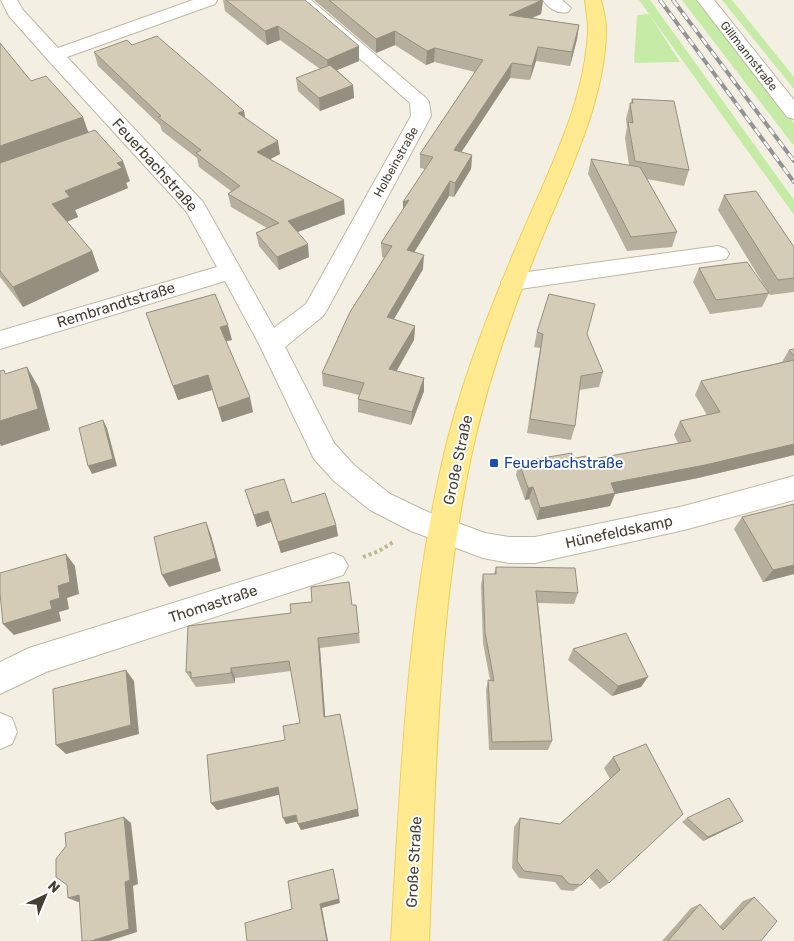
<svg xmlns="http://www.w3.org/2000/svg" width="794" height="941" font-family="Rubik,sans-serif">
  <style>
    .green { fill: #c6eba7 }
    .lines { fill: none; stroke-linecap: round; stroke-linejoin: round }
    .minor-casing { stroke: #bfb8a4; stroke-width: 2 }
    .major-casing { stroke: #edce56; stroke-width: 2 }
    .path { stroke: #c2b694; stroke-width: 4; stroke-dasharray: 3 3; stroke-linecap: butt }
    .minor { fill: #fff; fill-rule: evenodd }
    .major { fill: #ffea8f; fill-rule: evenodd }
    .rail-casing { stroke: #949494; stroke-width: 4 }
    .rail { stroke: #fff; stroke-width: 2.5; stroke-dasharray: 8; stroke-linecap: butt }
    .wall { fill: #b7af9d }
    .shaded-wall { fill: #958f80 }
    .building { fill: #d5ccb7; stroke: #958f80 }
    .transit-dot { fill: #1a4fb4; stroke: #fff; stroke-width: 2 }
    .labels { text-anchor: middle; stroke-width: 4; stroke-linejoin: round; paint-order: stroke }
    .far-street-label { font-size: 12px; fill: #453f32; stroke: #fff }
    .street-label { font-size: 15px; fill: #453f32; stroke: #fff }
    .transit-label { font-size: 15px; fill: #164399; stroke: #fff; text-anchor: start }
  </style>
  <rect width="100%" height="100%" fill="#f3efe2"/>
  <path class="green" d="M639,0H650L794,200V215Z
    M682,0H697L794,123V146Z
    M722,0H732L794,77V89Z
    M648,14H649L680,62L634,63L637,15Z"/>
  <g class="lines">
    <defs>
      <path id="minor" d="M1,0H17L23,10L58,48L193,0H217L215,4L67,57L203,202L274,328L306,304L411,116L410,103L401,95L293,0H311L426,98L429,102L431,116L327,310L323,316L285,347L334,443L354,465L390,494L428,512L485,533L509,537H535L684,506L794,476V500L684,530L535,563H509L483,558L411,531L370,510L334,481L314,459L259,344L225,281L0,349V331L217,267L186,211L48,60L9,16Z
        M543,0H562L571,8L568,12C558,14 549,9 543,0Z
        M697,0H714L794,100V119L787,117Z
        M718,246L726,249L729,254L726,259L513,290L505,288L501,282L505,276L513,274Z
        M333,553L343,557L348,566L343,575L46,672L0,694V662L29,648Z
        M0,713L12,718L17,732L12,744L0,749Z"/>
      <path id="major" d="M585,0H601C603,9 606,19 606,29C606,103 564,182 537,250C512,312 490,374 475,439C437,604 436,773 429,941H391C401,772 407,603 448,438C465,373 489,312 515,250C543,182 586,104 588,29C588,19 586,10 585,0Z"/>
    </defs>
    <use href="#minor" class="minor-casing"/>
    <use href="#major" class="major-casing"/>
    <path class="path" d="M363,557L379,551L395,541"/>
    <use href="#minor" class="minor"/>
    <use href="#major" class="major"/>
    <defs>
      <path id="rail" d="M660,0L794,182
        M673,0L794,161"/>
    </defs>
    <use href="#rail" class="rail-casing"/>
    <use href="#rail" class="rail"/>
  </g>
  <path class="wall" d="M223,0H305L359,61L337,70L353,85L354,98L320,111L298,91L296,78L320,69L280,40L267,45L225,11Z
    M314,0H543L541,14L531,18L579,25L577,39L570,66L536,61L530,80L510,78L461,152L472,155L471,169L454,197L449,196L414,252L423,269L394,319L415,326L414,340L396,371L424,378V391L411,425L358,412V399L359,395L323,386L322,373L384,258L382,257L381,243L403,210L425,169L420,168V154L475,72L434,62L426,65L395,45L376,53Z
    M0,43L31,81L89,132L130,181L126,183L128,188L75,210L78,217L67,222L92,251L99,271L23,307L0,277Z
    M132,45L244,111L245,117L280,154L270,159L345,214L297,232L309,257L279,270L259,246L256,233L267,228L231,207L228,194L231,191L199,167L197,158L162,131L160,125L98,66L94,52Z
    M632,99L689,170L684,186L647,179L677,232L672,247L627,251L588,174L591,159L629,165L625,138L627,127L626,119L630,103H631Z
    M724,195L794,247V292L770,295L718,210Z
    M699,268L769,293L762,307L710,314L693,282Z
    M146,313L232,340L226,341L253,412L222,422L212,390L178,400Z
    M537,332L587,334L603,372L599,387L579,390L575,426L571,440L527,433L540,348L534,347Z
    M794,349V455L698,478L615,494L610,506L537,520L529,499L525,500L516,475L519,462L571,459L588,460L678,443L674,435L680,421L707,415L695,395L701,381L782,362L789,350Z
    M245,490L292,503L336,525L338,536L281,553L271,522L257,527Z
    M794,504V574L763,582L734,529L742,517Z
    M496,567L578,593L574,604L538,603L552,741L548,750H489L486,690L488,680H490L483,643L481,586L483,574H494Z
    M352,605H356L360,643L320,648L325,717L359,816L301,830L298,821L286,824L279,794L217,810L211,803L285,740L300,723L291,671L235,678V683L196,687L186,672L291,613Z
    M573,649L641,687L612,696L568,660Z
    M646,744L609,883L600,889L589,877L581,885L573,891L561,890L555,882L519,878L512,868L514,827L520,818L560,824L610,779L604,768L613,757Z
    M687,818L743,821L703,841L682,822Z
    M754,897L761,941H662L691,908L700,904L720,926L743,901Z"/>
  <path class="shaded-wall" d="M543,0L541,14L508,29L509,15Z
    M579,25L577,39L570,66L572,52Z
    M278,26L280,40L267,45L265,31Z
    M395,31V45L376,53V39Z
    M359,46V61L328,74L327,60Z
    M538,47L536,61L530,80L532,66Z
    M435,48L434,62L426,65L427,51Z
    M512,63L510,78L453,165L454,150Z
    M353,85L354,98L320,111L319,98Z
    M244,111L246,124L238,113Z
    M83,117L90,137L0,170V146Z
    M278,141L280,154L259,165L257,152Z
    M472,155L471,169L454,197L455,183Z
    M123,161L130,181L126,183L128,188L75,210L78,217L61,224L52,204L65,191L117,163Z
    M450,181L449,196L407,264V250Z
    M344,200L345,214L290,235L288,221Z
    M409,200L403,216V202Z
    M308,244L309,257L279,270L277,257Z
    M92,251L99,271L23,307L13,287Z
    M424,255L423,269L387,331V317Z
    M228,325L232,340L223,342L220,327Z
    M415,326L414,340L390,383L389,369Z
    M27,367L39,388L50,430L1,446L0,444V421Z
    M208,375L212,390L178,400L173,386Z
    M424,378V391L411,425L412,412Z
    M250,397L253,412L222,422L218,408Z
    M103,420L107,428L117,466L92,474L88,466Z
    M794,444V455L698,478L615,494L610,506L537,520L540,508L611,483Z
    M533,487L529,499L525,500L528,488Z
    M268,511L271,522L257,527L254,515Z
    M206,522L211,535L221,571L169,587L162,575Z
    M336,525L338,536L281,553L278,542Z
    M66,554L75,566L79,594L67,598L69,609L59,612L61,621L14,635L3,624L50,601L58,586Z
    M794,565V574L763,582L773,570Z
    M318,638L320,648L326,726L324,717Z
    M231,668L235,678V683L231,673Z
    M126,670L134,681L139,734L66,754L56,745Z
    M648,677L641,687L612,696L618,686Z
    M278,787L282,794L217,810L211,803Z
    M358,809L359,816L301,830L298,824Z
    M296,815L299,821L286,824L283,818Z
    M124,817L131,823L138,884L133,886L137,932L109,941H91L125,882Z
    M743,821L738,824L703,841L708,837Z
    M333,869L334,873L340,903L322,908L328,941H327L320,904Z
    M79,895L88,899L78,902L68,898Z"/>
  <path class="building" d="M226,0H305L359,46L327,60L278,26L265,31Z
    M329,0H542L509,15L579,25L572,52L538,47L532,66L512,63L454,150L472,155L455,183L450,181L407,250L424,255L387,317L415,326L389,369L424,378L412,412L358,399L364,383L322,373L350,312L392,246L381,243L409,200L403,202L433,157L420,154L483,60L435,48L427,51L395,31L376,39Z
    M157,36L244,111L238,113L278,141L257,152L344,200L288,221L308,244L277,257L256,233L279,223L228,194L240,186L196,153L201,150L158,117L161,116L94,52L127,40L132,45Z
    M0,43L31,81L46,76L83,117L0,146Z
    M330,65L353,85L319,98L296,78Z
    M632,99L674,101L689,170L635,161L628,122L633,123L630,103H633Z
    M95,130L123,161L117,163L122,168L65,191L70,197L52,204L92,251L13,287L0,271V163Z
    M591,159L640,167L677,232L631,237Z
    M756,191L794,247V278L778,280L724,195Z
    M747,262L769,293L716,300L699,268Z
    M215,294L228,325L220,327L250,397L218,408L208,375L173,386L146,313Z
    M549,294L595,304L587,334L603,372L581,376L575,426L530,419L543,334L537,332Z
    M794,349V356L789,350Z
    M794,360V444L705,465L611,483L615,493L540,508L533,487L528,488L519,462L572,453L571,459L586,456L588,460L691,441L680,421L720,412L701,381Z
    M27,367L38,409L0,421V371L4,370L5,374Z
    M103,420L113,459L88,466L79,428Z
    M284,479L292,503L325,493L336,525L278,542L268,511L254,515L245,490Z
    M794,504V565L773,570L742,517Z
    M206,522L216,558L162,575L154,537Z
    M66,554L70,582L58,586L60,598L50,601L52,609L3,624L0,593V573Z
    M496,567L575,568L578,593L536,591L552,741L492,742L488,680L494,681L485,632L483,574H496Z
    M349,582L352,605H356L359,633L318,638L324,717L340,714L358,809L298,824L296,815L283,818L278,787L211,803L207,755L285,740L283,726L300,723L289,661L231,668V673L191,678V672H186L188,626L291,613L290,604L312,602L311,587Z
    M626,633L648,677L618,686L573,649Z
    M126,670L131,725L56,745L53,689Z
    M646,744L683,814L609,883L597,869L581,885L569,884L562,876L524,871L517,861L520,818L560,824L620,770L613,757Z
    M729,798L743,821L708,837L687,818Z
    M124,817L130,880L125,882L129,929L91,941H82L79,895L68,898L67,885L56,877V859L66,846L65,833Z
    M333,869L339,899L320,904L327,941H247L245,923L292,909L288,881Z
    M754,897L777,921L761,941H668L700,904L723,930Z"/>
  <rect class="transit-dot" x="489" y="458" width="10" height="10" rx="2.5"/>
  <g class="labels">
    <g class="far-street-label">
      <text transform="translate(749 56) rotate(52)" y="4">Gillmannstraße</text>
      <text transform="translate(396 162) rotate(-61)" y="4">Holbeinstraße</text>
    </g>
    <g class="street-label">
      <text transform="translate(155 165) rotate(48)" y="5">Feuerbachstraße</text>
      <text transform="translate(116 305) rotate(-17)" y="5">Rembrandtstraße</text>
      <text transform="translate(458 460) rotate(-78)" y="5">Große Straße</text>
      <text transform="translate(619 532) rotate(-12)" y="5">Hünefeldskamp</text>
      <text transform="translate(213 604) rotate(-18)" y="5">Thomastraße</text>
      <text transform="translate(414 862) rotate(-87)" y="5">Große Straße</text>
    </g>
    <g class="transit-label">
      <text x="504" y="468">Feuerbachstraße</text>
    </g>
  </g>
  <g transform="translate(45 896) rotate(44)" stroke="#ffffff" stroke-width="4" paint-order="stroke">
  <path d="M0-4L9 19L0 12L-9 19Z" fill="#453f32"/>
  <text y="-8" font-size="14" font-weight="bold" text-anchor="middle" fill="#453f32">N</text>
  </g>
</svg>
